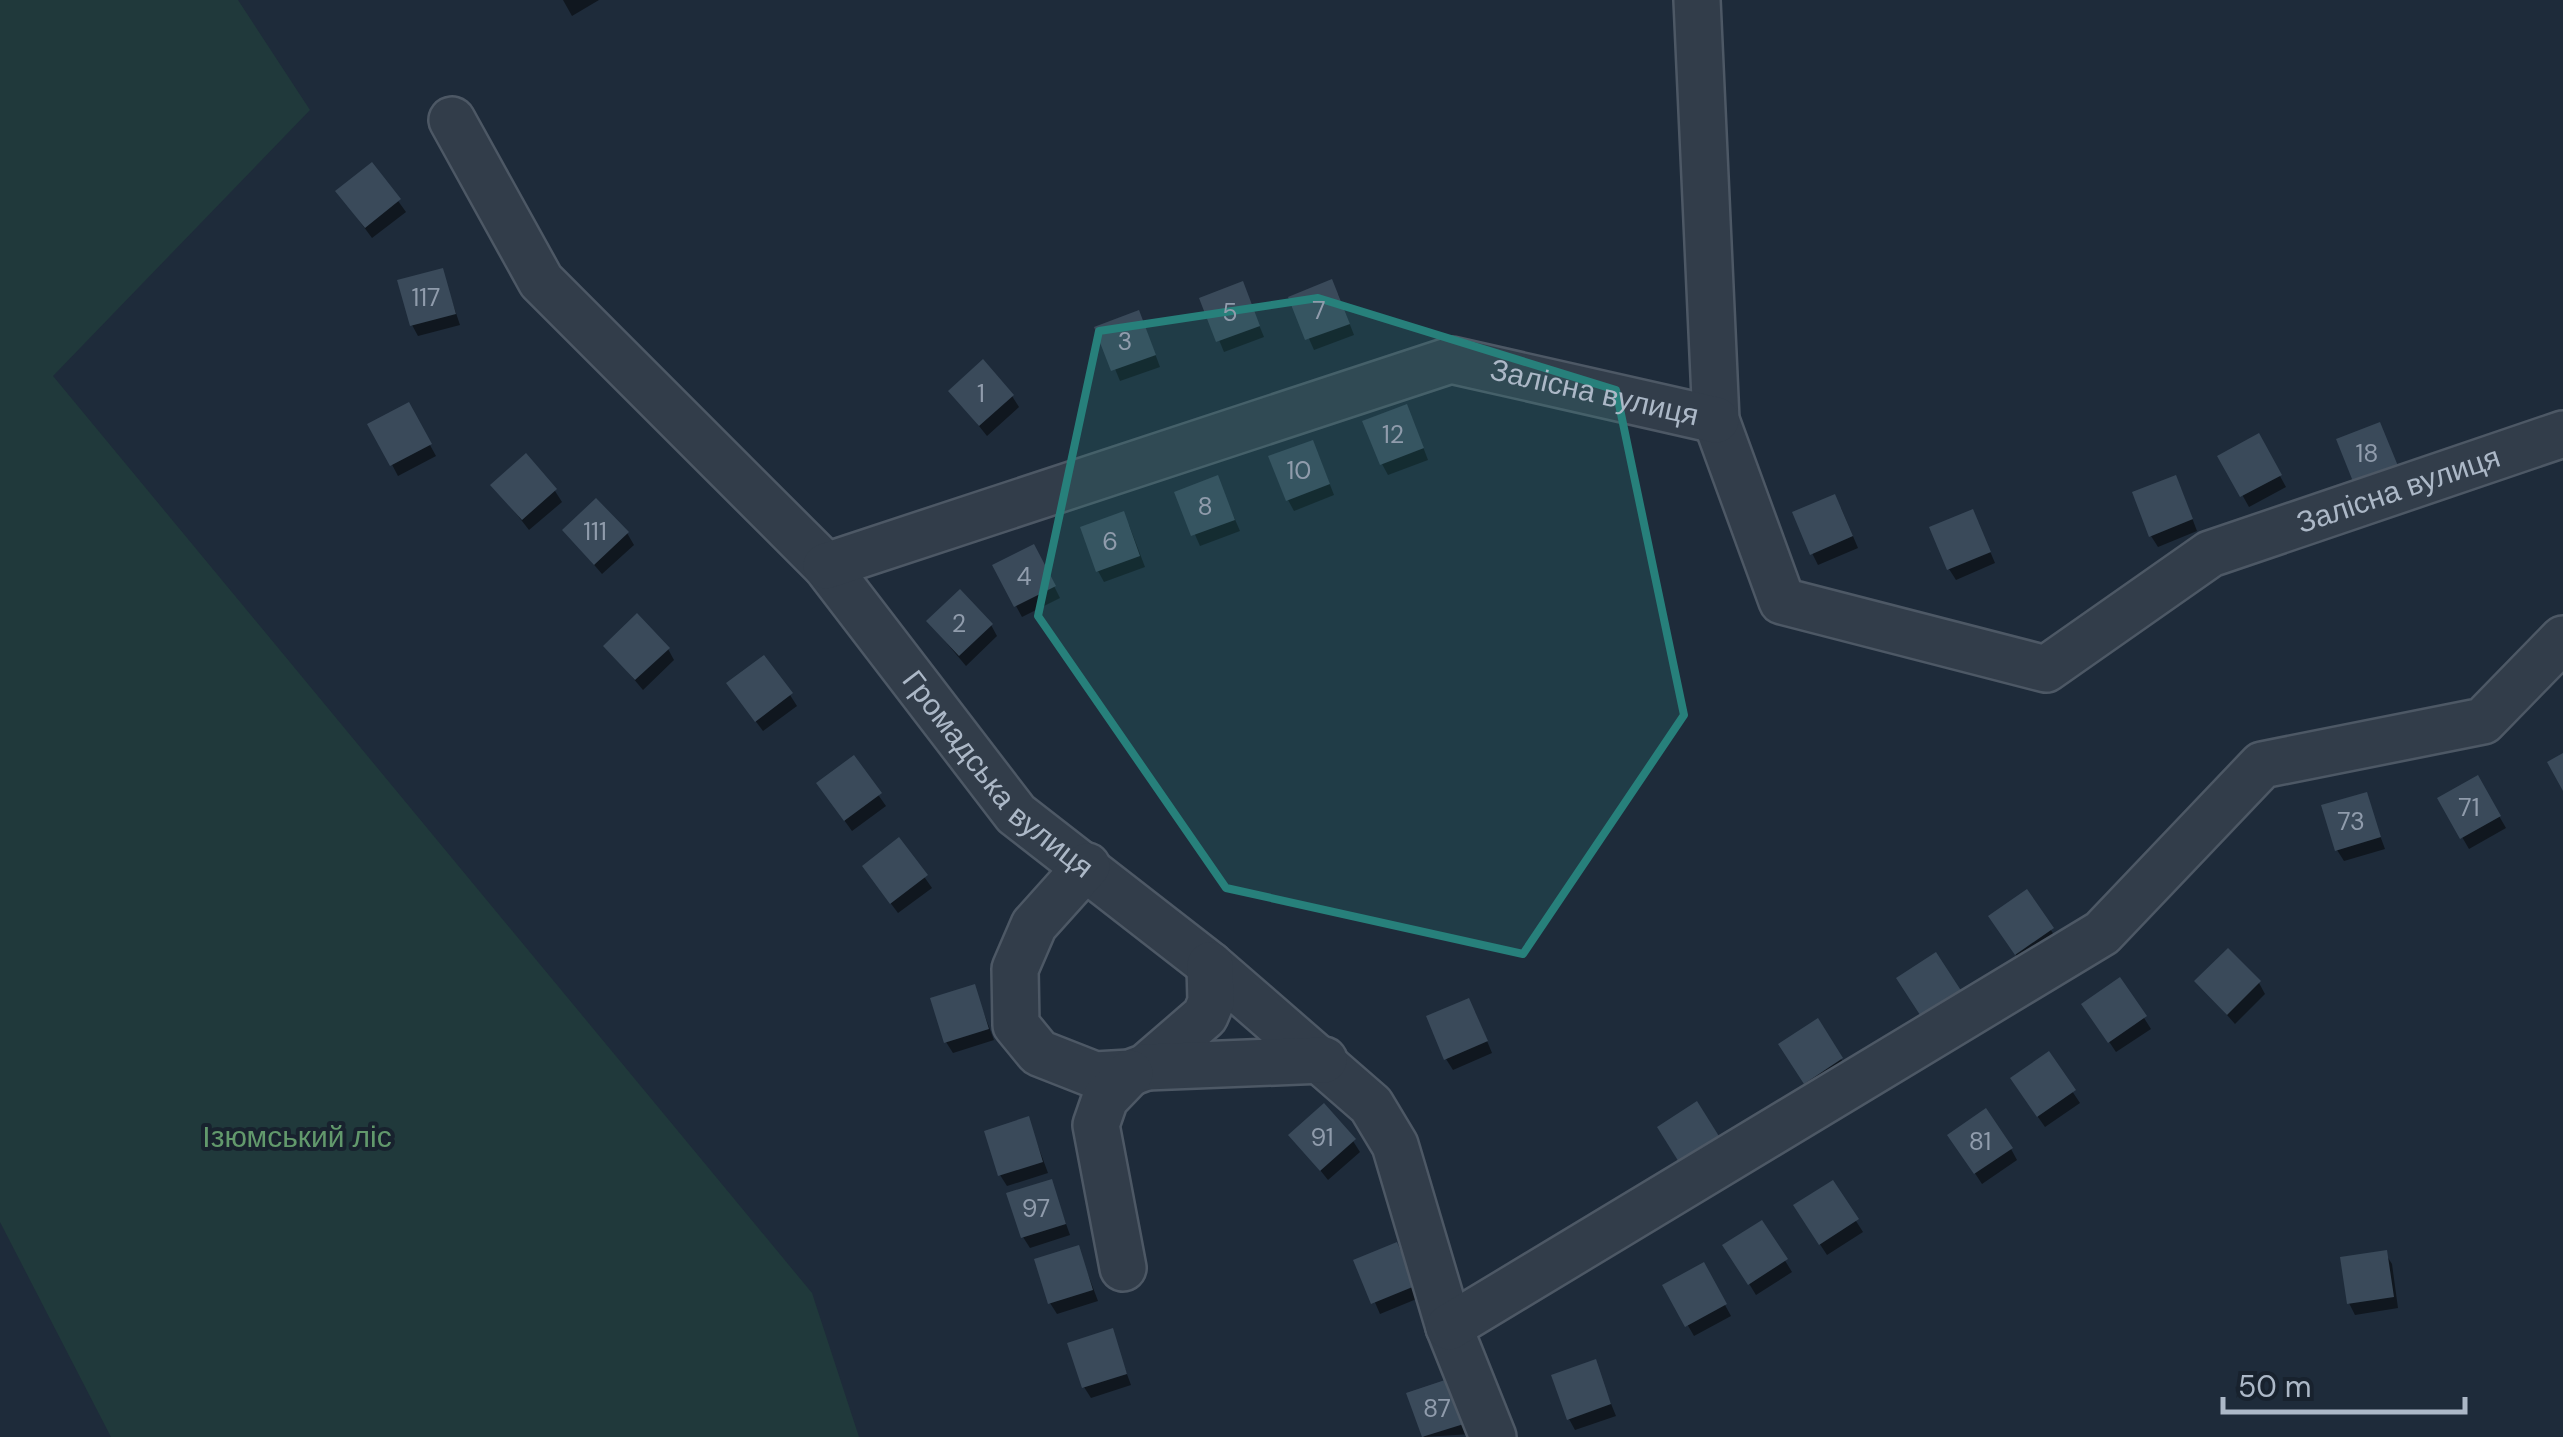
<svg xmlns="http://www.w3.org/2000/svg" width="2563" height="1437" font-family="'DM Sans',sans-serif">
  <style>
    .green { fill: #20393b }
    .shadow { fill: #0007 }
    .building { fill: #3a4a5a }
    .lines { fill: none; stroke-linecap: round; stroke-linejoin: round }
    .minor-casing { stroke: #4d5865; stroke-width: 50 }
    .minor { stroke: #323d4a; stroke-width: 45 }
    .marked { fill: #27807b; fill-opacity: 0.2; stroke: #27807b; stroke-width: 8; stroke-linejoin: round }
    .labels { text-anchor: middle; stroke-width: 8; stroke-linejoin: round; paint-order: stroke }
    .number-label { font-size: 25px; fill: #909cac }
    .street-label { font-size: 30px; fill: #acb8c7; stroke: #18222e }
    .park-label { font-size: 30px; fill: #62996c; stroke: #18222e }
  </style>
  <rect width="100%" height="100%" fill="#1e2b3a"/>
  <path class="green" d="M0,0H238L310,110L53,376L812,1293L859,1437H111L0,1222Z"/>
  <path class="shadow" d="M563,0H599L572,16Z
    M372,165L406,212L372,238L338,192Z
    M442,271L460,325L418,336L412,325Z
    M1242,284L1264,337L1224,352L1202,299Z
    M1338,294L1354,335L1314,350L1291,298Z
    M1144,324L1160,367L1120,381L1098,328Z
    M951,391L1012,396L1019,407L987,436Z
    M408,405L436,456L398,476L371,425Z
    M1412,418L1428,460L1388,475L1382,464Z
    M2258,436L2286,487L2249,507L2221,457Z
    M1318,454L1334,495L1294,511L1288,500Z
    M1217,478L1240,531L1200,546L1177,494Z
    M494,485L555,491L562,502L529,530Z
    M2181,489L2197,531L2158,547L2151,536Z
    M1841,508L1858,548L1818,565L1812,553Z
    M1978,523L1995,563L1956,580L1949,569Z
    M1129,525L1145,567L1104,582L1098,571Z
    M565,531L627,533L634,545L602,574Z
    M1040,558L1060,598L1022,617L1016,606Z
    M929,622L991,625L997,636L966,666Z
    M606,646L668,649L674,660L643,690Z
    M736,695H790L797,706L763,731Z
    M853,759L886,806L852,831L826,795Z
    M2477,778L2506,828L2469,849L2440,799Z
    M2365,795L2385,849L2344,861L2337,850Z
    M899,841L932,888L898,913L871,877Z
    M2026,892L2058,941L2023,965L1997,927Z
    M2120,980L2151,1029L2116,1052L2091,1015Z
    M2197,981L2259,983L2265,994L2235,1024Z
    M974,987L994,1040L953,1053L946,1042Z
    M1475,1012L1492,1053L1453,1070L1446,1059Z
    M1817,1022L1848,1070L1812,1093L1787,1056Z
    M2048,1055L2080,1103L2045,1127L2019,1090Z
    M1028,1119L1048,1173L1007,1186L1000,1175Z
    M1292,1135L1353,1141L1360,1152L1328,1180Z
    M1957,1146L2011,1149L2017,1160L1982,1184Z
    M1051,1182L1070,1235L1030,1248L1023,1237Z
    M1802,1217L1856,1221L1863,1232L1827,1255Z
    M1762,1223L1792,1272L1756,1295L1726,1246Z
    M1396,1245L1419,1298L1380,1314L1357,1261Z
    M1078,1248L1098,1301L1057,1314L1050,1303Z
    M2385,1253L2392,1264L2398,1308L2355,1315L2349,1303Z
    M1703,1265L1731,1316L1694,1336L1665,1286Z
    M1111,1331L1131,1385L1091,1398L1084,1387Z
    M1594,1362L1616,1416L1575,1430L1569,1419Z
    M1450,1381L1471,1434L1424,1437L1410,1395Z"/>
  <path class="building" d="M372,162L401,199L365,228L335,191Z
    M443,268L456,314L410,326L397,280Z
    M1332,279L1350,324L1305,340L1288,297Z
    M1243,281L1260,326L1216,342L1199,298Z
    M1139,310L1156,355L1111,371L1094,327Z
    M983,359L1014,395L979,426L948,391Z
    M409,402L432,444L390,466L367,424Z
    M1407,404L1424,448L1380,465L1362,421Z
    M2380,422L2398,466L2354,484L2336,439Z
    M2259,433L2282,475L2240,497L2217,456Z
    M1313,440L1330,484L1286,501L1268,456Z
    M526,453L557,489L522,520L490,485Z
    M1218,475L1235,520L1191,536L1174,492Z
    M2176,475L2193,519L2149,537L2132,492Z
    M1835,494L1853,536L1810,555L1792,512Z
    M596,498L629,532L594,565L562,530Z
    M1973,509L1991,552L1947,570L1929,527Z
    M1124,511L1140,556L1096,572L1080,527Z
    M1034,544L1056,586L1014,607L992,565Z
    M960,589L993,624L959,656L926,621Z
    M637,613L670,648L635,680L603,646Z
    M764,655L793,693L755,722L726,683Z
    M2563,753V791L2547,762Z
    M854,755L882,793L844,821L816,783Z
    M2478,775L2501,816L2460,839L2437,798Z
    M2367,792L2381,837L2335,851L2321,805Z
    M899,837L928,875L890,904L862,866Z
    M2027,889L2054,928L2015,955L1988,916Z
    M2228,948L2261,981L2227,1015L2194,981Z
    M1936,952L1962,992L1922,1018L1896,978Z
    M2120,977L2147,1016L2108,1043L2081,1004Z
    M975,984L989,1029L944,1043L930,998Z
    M1469,998L1488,1041L1444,1060L1426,1016Z
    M1818,1018L1843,1058L1804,1084L1778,1044Z
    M2049,1051L2076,1090L2037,1117L2010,1078Z
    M1697,1101L1722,1141L1682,1167L1657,1127Z
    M1324,1103L1356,1139L1320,1171L1288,1135Z
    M1986,1108L2013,1148L1974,1174L1947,1135Z
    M1029,1116L1043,1162L998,1176L984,1131Z
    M1052,1179L1066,1224L1021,1238L1006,1193Z
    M1833,1180L1859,1219L1819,1245L1793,1205Z
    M1762,1220L1788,1259L1748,1285L1722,1245Z
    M1397,1242L1415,1286L1371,1304L1353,1260Z
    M1079,1245L1093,1290L1048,1304L1034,1259Z
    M2387,1250L2394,1297L2347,1304L2340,1257Z
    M1704,1262L1727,1304L1685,1327L1662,1285Z
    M1113,1328L1127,1374L1082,1388L1067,1343Z
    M1596,1359L1611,1404L1567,1420L1551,1375Z
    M1451,1378L1467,1423L1422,1437L1406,1393Z"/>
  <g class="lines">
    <defs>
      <g id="minor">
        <path id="s1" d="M1697,0L1716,420L1782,601L2046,669L2210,554L2563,434"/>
        <path id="s2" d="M452,120L541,281L826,566L1016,814L1210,965L1371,1105L1395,1145L1449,1327L1493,1437"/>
        <path id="s3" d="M826,566L1451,360L1716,420"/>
        <path d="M1087,866L1034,925L1015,969L1016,1025L1039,1053L1095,1075L1130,1073L1146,1067L1205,1016L1211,1002L1210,965"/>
        <path d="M1146,1067L1324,1060"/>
        <path d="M1123,1268L1096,1125L1105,1099L1130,1073"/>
        <path d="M1449,1327L2102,933L2262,765L2483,721L2563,639"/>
      </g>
    </defs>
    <use href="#minor" class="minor-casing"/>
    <use href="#minor" class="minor"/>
  </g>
  <path class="marked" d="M1318,298L1616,390L1684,715L1523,954L1226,888L1038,616L1099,331Z"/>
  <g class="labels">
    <g class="number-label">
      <text x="426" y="306">117</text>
      <text x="1319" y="319">7</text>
      <text x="1230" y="321">5</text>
      <text x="1125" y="350">3</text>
      <text x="981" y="402">1</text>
      <text x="1393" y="443">12</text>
      <text x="2367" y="462">18</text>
      <text x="1299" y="479">10</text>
      <text x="1205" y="515">8</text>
      <text x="595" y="540">111</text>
      <text x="1110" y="550">6</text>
      <text x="1024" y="585">4</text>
      <text x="959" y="632">2</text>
      <text x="2469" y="816">71</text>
      <text x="2351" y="830">73</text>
      <text x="1322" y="1146">91</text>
      <text x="1980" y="1150">81</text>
      <text x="1036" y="1217">97</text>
      <text x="1437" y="1417">87</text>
    </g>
    <g class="street-label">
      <text dy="10" stroke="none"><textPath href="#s3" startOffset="805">Залісна вулиця</textPath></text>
      <text dy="10" stroke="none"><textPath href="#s1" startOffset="1285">Залісна вулиця</textPath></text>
      <text dy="10" stroke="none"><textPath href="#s2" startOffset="858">Громадська вулиця</textPath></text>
    </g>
    <g class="park-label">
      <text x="297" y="1147">Ізюмський ліс</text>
    </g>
  </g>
  <path d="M2223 1397v15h242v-15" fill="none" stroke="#acb8c7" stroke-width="5"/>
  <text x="2238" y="1397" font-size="30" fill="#acb8c7" stroke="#18222e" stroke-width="8" paint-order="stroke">50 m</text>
</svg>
